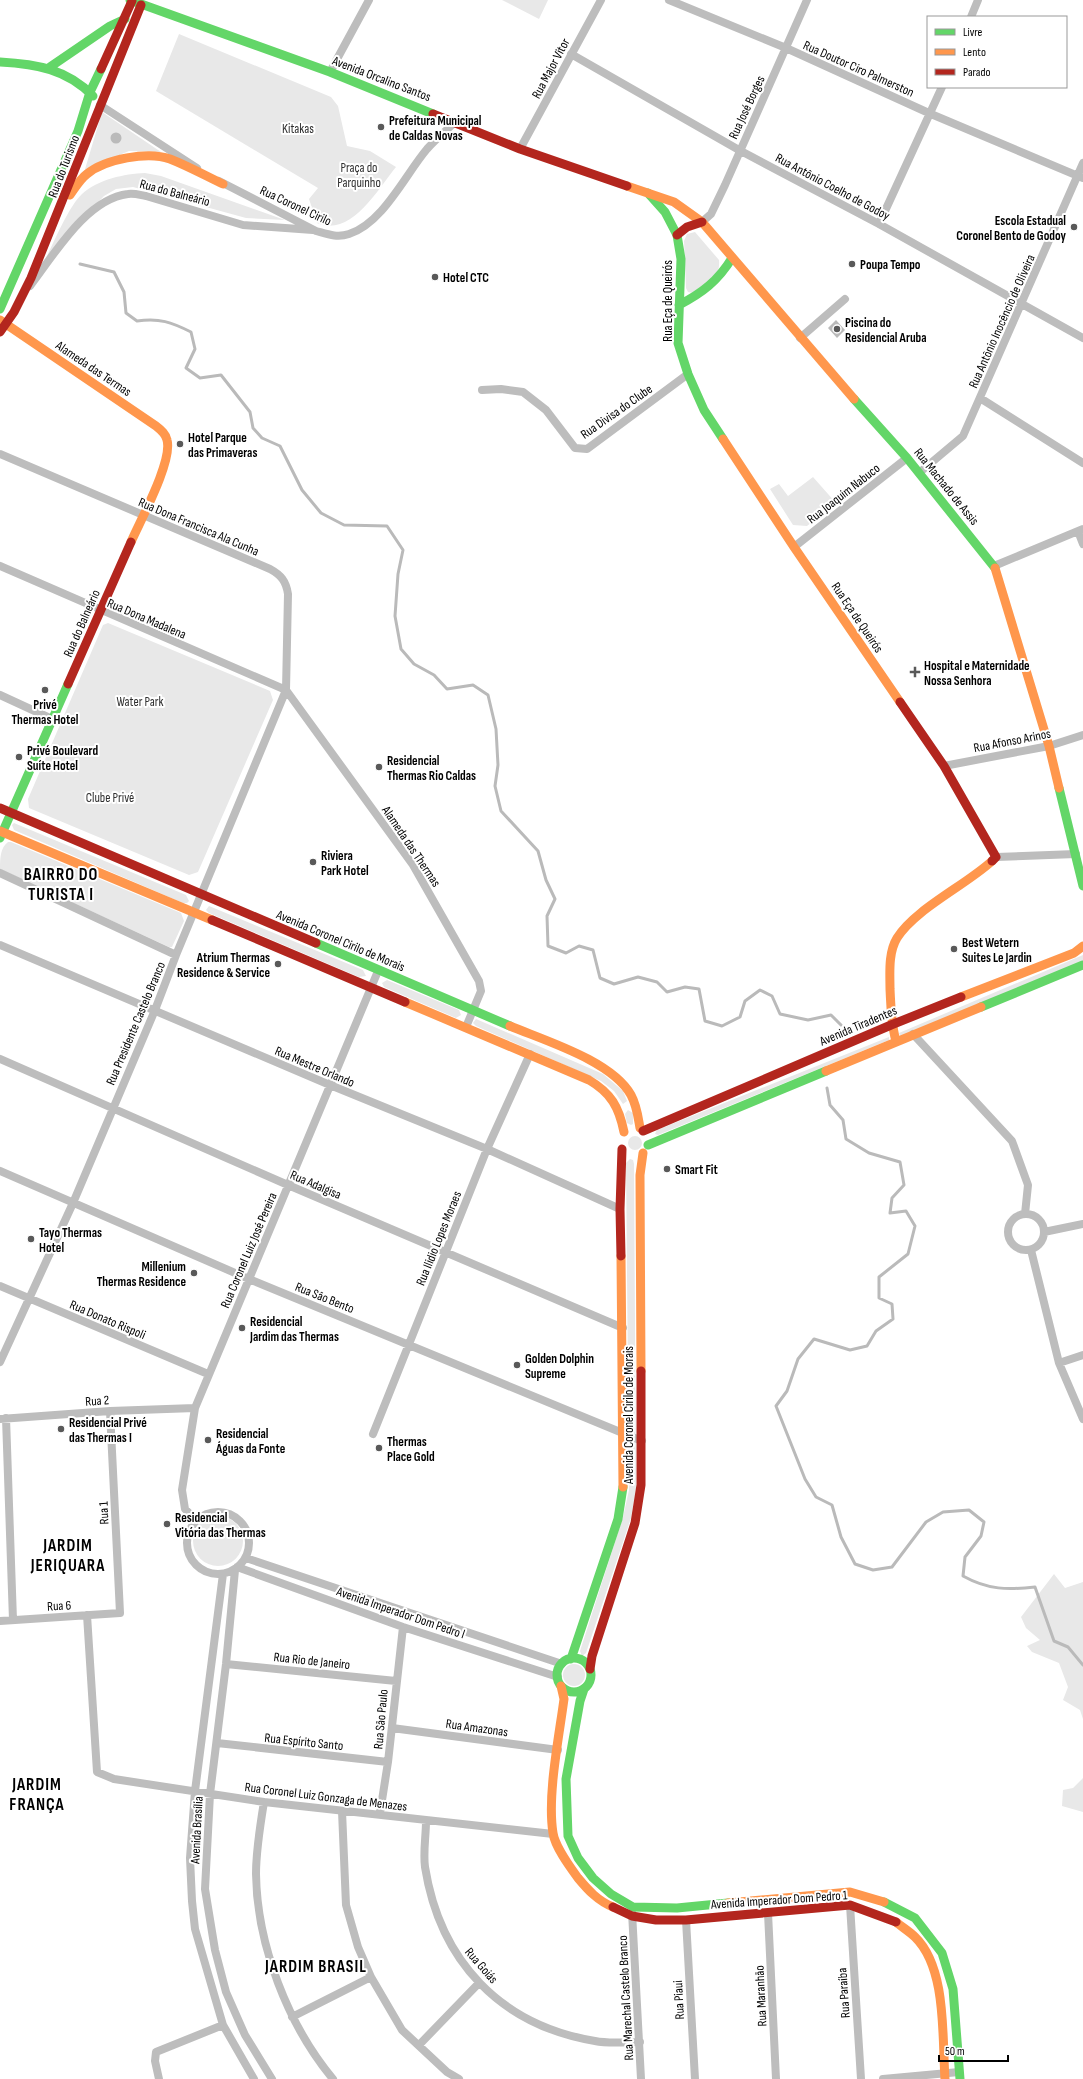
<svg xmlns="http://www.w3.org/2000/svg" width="1083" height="2079" font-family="'Sofia Sans Condensed',sans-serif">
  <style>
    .green { fill: #e8e8e8 }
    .water { fill: #bababa }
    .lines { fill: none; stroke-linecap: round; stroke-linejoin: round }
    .stream { stroke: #bababa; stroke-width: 3 }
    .street { stroke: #bdbdbd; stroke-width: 8 }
    .fast { stroke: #63d668; stroke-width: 9 }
    .slow { stroke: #ff974d; stroke-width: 9 }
    .jam { stroke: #b3261e; stroke-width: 9 }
    .poi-dot { fill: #595959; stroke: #fff; stroke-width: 1.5 }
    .labels { text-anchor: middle; stroke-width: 4; stroke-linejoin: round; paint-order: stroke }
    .street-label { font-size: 13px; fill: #000; stroke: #fff }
    .poi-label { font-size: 13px; font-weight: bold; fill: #000; stroke: #fff; text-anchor: start }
    .park-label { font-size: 13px; fill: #2d2d2d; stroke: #fff }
    .district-label { font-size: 17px; font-weight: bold; letter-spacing: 1px; fill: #000; stroke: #fff }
  </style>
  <rect width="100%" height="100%" fill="#fff"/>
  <path class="green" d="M502,0H548L539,19Z
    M179,34L331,97L338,106L347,146L370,151L396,167C378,189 351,238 317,223L309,199L318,188L156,91Z
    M102,112L161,152L129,151L93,166L83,176Z
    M145,173L161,176L285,220L246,218L133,187L116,189L104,196L46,258C54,242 69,206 82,194C99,179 124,174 145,173Z
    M695,232L719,260C721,278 706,286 693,293L688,292L686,288L684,241L687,234Z
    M813,477L836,503L807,526L793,525L770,489L779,484L788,496Z
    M108,623L270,691L273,700L198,872L189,875L29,808L28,799L103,625Z
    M14,823L186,895L189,901L187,903H183L14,830L12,825Z
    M8,842H11L181,913L184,921L172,947H169L0,869C0,859 0,848 8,842Z
    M209,906L363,970L366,976L359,977L209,913L206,910Z
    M1083,955V961L901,1038L899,1033Z
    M387,980L459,1010L461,1015L456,1018L384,987L382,983Z
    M476,1019L603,1074L623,1091L627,1101L623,1104L614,1091L601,1081L476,1026L473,1023Z
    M889,1037V1040L658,1135L655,1134L657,1130Z
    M628,1110L633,1113V1124L631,1125L627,1123L625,1114Z
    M628 1143a7 7 0 1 1 14 0a7 7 0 1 1-14 0Z
    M630,1159L633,1160L634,1164L636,1488L631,1518L586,1653L582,1656L580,1651L623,1517L629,1490L626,1163Z
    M193 1541a25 25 0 1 1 50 0a25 25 0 1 1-50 0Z
    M1054,1574L1065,1588L1083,1582V1719L1080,1710L1063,1700L1068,1687L1059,1663L1032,1652L1027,1646L1040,1640L1026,1628L1021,1617Z
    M563 1675a11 11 0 1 1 22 0a11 11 0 1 1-22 0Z
    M1083,1778V1812L1062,1806L1063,1790L1073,1788Z"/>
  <path class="water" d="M110.5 138a5.5 5.5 0 1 1 11 0a5.5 5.5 0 1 1-11 0Z
    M836,320L845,330L837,338L828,328Z"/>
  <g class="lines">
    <path class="stream" d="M80,264L114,272L124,292L126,313L137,321C160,318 171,322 191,332L195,349L186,368L200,378L221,375L250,412L253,428L262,438L280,446L302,490L321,513L344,525L387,526L403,550L398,574L395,616L401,649L414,664L434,675L447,689L473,685L488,695L496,729L498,765L495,786L501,811L538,851L546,880L555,899L547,916L548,946L566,953L579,946L593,950L600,978L614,984L638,977L657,982L667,992L685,987L699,989L705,1021L722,1026L740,1017L745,1001L760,990L772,996L780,1014L808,1020L831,1015L841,1025
      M827,1088L830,1105L843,1120L846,1139L869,1153L900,1162L904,1185L892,1198L890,1213L906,1211L915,1226L908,1254L879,1277V1298L892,1304L893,1319L876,1331L867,1346L850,1350L814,1339L798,1359L787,1391L776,1406L805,1479L816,1497L832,1505L841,1537L855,1564L873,1570L892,1567L926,1522L943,1512L969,1510L984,1522L981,1536L965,1557L963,1576C988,1590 1008,1590 1035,1587L1054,1641L1068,1647L1083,1665"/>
    <path class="street" d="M669,0L786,48L931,114L1083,178
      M971,17L978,0
      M571,54L739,150L879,224L1083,338
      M330,72L369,0
      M100,105L197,168
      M520,149L601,0
      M219,181L316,231C327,234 337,238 349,234C383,223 405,175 427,149C436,139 447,130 456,121
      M702,222L711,214L725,185L807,0
      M879,224L942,87
      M30,286C54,255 86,199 128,194C134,193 140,195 146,196L243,225L313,230
      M800,338L845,299
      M482,390L501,389L523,392L546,410L575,448L587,449L688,374
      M980,398L1083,463
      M0,454L270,569C281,575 286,581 288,594L286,690L176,955L155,1010L73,1203L0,1362
      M919,473L963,436L1083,163
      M1078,531L1083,544
      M794,547L907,458
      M0,566L286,690
      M994,566L1083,529
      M286,690L413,865L479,981L481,991L466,1027
      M0,695L52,719
      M944,766L1049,746L1083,735
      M996,857L1076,854
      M0,873L176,955
      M0,945L330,1085L487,1149L620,1209
      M913,1034L1012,1141L1028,1185L1025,1214
      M0,1059L288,1185L623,1328
      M0,1171L249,1279L642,1441
      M1008 1232a18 18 0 1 1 36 0a18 18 0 1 1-36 0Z
      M1044,1232L1083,1224
      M1031,1250L1059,1363L1083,1419
      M0,1286L208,1374
      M1059,1363L1083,1355
      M6,1418L13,1620
      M0,1419L110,1411L195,1408
      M373,1434L487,1149L530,1054
      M187 1543a31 31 0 1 1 62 0a31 31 0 1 1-62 0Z
      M196,1520L185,1509L182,1490L195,1408L378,971
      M246,1558L562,1664
      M237,1567L403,1627L558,1677
      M235,1570L226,1664L210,1794L205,1889L215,1950L226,1992L245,2035L272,2079
      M223,1574L195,1791L190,1858L192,1901L195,1929L223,2025L254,2079
      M87,1615L97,1772L114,1779L264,1802L553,1834
      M0,1621L120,1613L110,1411
      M226,1664L396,1681
      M392,1728L558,1750
      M217,1743L388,1762
      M264,1802C260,1826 256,1850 256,1874C257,1945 288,2025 333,2079
      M342,1811L346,1905L358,1947L371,1977L402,2030L447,2072L459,2079
      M380,1813L388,1762L403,1627
      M426,1821C426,1836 423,1852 425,1867C440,1961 500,2025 595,2041C609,2044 626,2042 640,2042
      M850,1905L861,2079
      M632,1912L641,2079
      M768,1913L776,2079
      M686,1920L695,2079
      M292,2017L371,1977
      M419,2045L479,1983
      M159,2079L155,2061L156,2052L223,2025
      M883,2079L959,2072"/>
    <path class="fast" d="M130,0L330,72L433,114
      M0,62C36,64 67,69 93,96
      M50,67L110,26L125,19
      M648,193L665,212L677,235L681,259L678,343L688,374L704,410L723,439
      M679,305C702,293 718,281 732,258
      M0,309L78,131L90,92L101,69
      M854,399L907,458L995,568
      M1059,788L1083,886
      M0,838L68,684
      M316,943L510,1026
      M981,1007L1083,965
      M648,1145L826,1071
      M557 1675a17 17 0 1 1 34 0a17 17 0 1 1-34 0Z
      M571,1659L618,1519L623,1487
      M584,1689L580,1701L566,1779L568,1836L578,1858L593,1878L611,1894L633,1907L677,1908L728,1903
      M884,1902L915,1918L942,1953L953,1989L960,2079"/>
    <path class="slow" d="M627,186L674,202L702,222L854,399
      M70,195C75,188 80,179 87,174C105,159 148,151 170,159C188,166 206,176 223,184
      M0,320L156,426C161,430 166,434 167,440C173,461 140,521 131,542
      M723,439L794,547L900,702
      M995,568L1049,746L1059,788
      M0,831L212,920
      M961,997L1074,953L1083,946
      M405,1002L589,1080C611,1093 619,1107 624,1132
      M510,1026C546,1041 612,1061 631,1095C637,1106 638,1117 640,1128
      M896,1041C891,1024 891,1008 890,989C890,973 888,953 897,938C915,909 966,885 992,861
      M826,1071L981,1007
      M621,1256L623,1487
      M641,1371L640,1175L643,1153
      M561,1686L564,1699C559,1737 547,1796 553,1833C555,1847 570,1867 578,1878C588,1890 598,1901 613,1907
      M728,1903L850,1892L884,1902
      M896,1922C902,1927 910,1932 915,1937C947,1968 942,2037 945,2079"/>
    <path class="jam" d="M101,69L132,1
      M433,114L520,149L627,186
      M677,235L687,227L702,222
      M0,332L14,312L31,278L141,5
      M68,684L131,542
      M900,702L944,766L996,857L992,861
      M0,808L316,943
      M212,920L405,1002
      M643,1131L891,1025L961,997
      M621,1256L620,1209L622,1149
      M590,1669L592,1656L635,1523L641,1485V1371
      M613,1907L632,1916L656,1920H686L850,1905L896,1922"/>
  </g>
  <g class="poi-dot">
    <circle cx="381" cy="127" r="4"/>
    <circle cx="1074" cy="227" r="4"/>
    <circle cx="852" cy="264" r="4"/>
    <circle cx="435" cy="277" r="4"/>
    <circle cx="837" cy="329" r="4"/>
    <circle cx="180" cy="444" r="4"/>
    <path d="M913 666h4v4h4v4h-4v4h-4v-4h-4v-4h4z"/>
    <circle cx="45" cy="690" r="4"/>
    <circle cx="19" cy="757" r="4"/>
    <circle cx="379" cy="767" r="4"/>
    <circle cx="313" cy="862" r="4"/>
    <circle cx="954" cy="949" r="4"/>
    <circle cx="278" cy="964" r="4"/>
    <circle cx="667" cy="1169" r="4"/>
    <circle cx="31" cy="1239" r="4"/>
    <circle cx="194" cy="1273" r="4"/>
    <circle cx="242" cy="1328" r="4"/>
    <circle cx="517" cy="1365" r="4"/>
    <circle cx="61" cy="1429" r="4"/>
    <circle cx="208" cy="1440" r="4"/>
    <circle cx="379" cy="1448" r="4"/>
    <circle cx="167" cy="1524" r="4"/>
  </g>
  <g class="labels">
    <g class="street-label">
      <text transform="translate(550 68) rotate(-62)" y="5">Rua Major Vitor</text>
      <text transform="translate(859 68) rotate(24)" y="5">Rua Doutor Ciro Palmerston</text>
      <text transform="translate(382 78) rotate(21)" y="5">Avenida Orcalino Santos</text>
      <text transform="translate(746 107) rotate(-65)" y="5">Rua José Borges</text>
      <text transform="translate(63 166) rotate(-69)" y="5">Rua do Turismo</text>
      <text transform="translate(833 186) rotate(28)" y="5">Rua Antônio Coelho de Godoy</text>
      <text transform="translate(175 192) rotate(15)" y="5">Rua do Balneário</text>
      <text transform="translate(296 205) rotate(25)" y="5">Rua Coronel Cirilo</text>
      <text transform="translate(667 301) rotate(-90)" y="5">Rua Eça de Queirós</text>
      <text transform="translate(1001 321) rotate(-66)" y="5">Rua Antônio Inocêncio de Oliveira</text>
      <text transform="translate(94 368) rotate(34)" y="5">Alameda das Termas</text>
      <text transform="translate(616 411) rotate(-35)" y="5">Rua Divisa do Clube</text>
      <text transform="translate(947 486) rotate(51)" y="5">Rua Machado de Assis</text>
      <text transform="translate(843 493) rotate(-38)" y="5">Rua Joaquim Nabuco</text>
      <text transform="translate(199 526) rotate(23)" y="5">Rua Dona Francisca Ala Cunha</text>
      <text transform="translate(858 617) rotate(56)" y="5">Rua Eça de Queirós</text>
      <text transform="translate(147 618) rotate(23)" y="5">Rua Dona Madalena</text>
      <text transform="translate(81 623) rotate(-66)" y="5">Rua do Balneário</text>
      <text transform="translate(1012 740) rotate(-11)" y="5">Rua Afonso Arinos</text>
      <text transform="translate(412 846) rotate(56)" y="5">Alameda das Thermas</text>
      <text transform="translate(341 940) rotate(23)" y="5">Avenida Coronel Cirilo de Morais</text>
      <text transform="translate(135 1023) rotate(-67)" y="5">Rua Presidente Castelo Branco</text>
      <text transform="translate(858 1025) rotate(-23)" y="5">Avenida Tiradentes</text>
      <text transform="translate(315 1066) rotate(23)" y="5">Rua Mestre Orlando</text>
      <text transform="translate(316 1184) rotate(23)" y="5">Rua Adalgisa</text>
      <text transform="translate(438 1238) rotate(-68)" y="5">Rua Ilidio Lopes Moraes</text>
      <text transform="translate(248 1250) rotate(-67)" y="5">Rua Coronel Luiz José Pereira</text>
      <text transform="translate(325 1297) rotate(22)" y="5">Rua São Bento</text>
      <text transform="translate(108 1319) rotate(23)" y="5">Rua Donato Rispoli</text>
      <text transform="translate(97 1400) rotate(-4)" y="5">Rua 2</text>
      <text transform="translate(628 1415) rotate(-90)" y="5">Avenida Coronel Cirilo de Morais</text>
      <text transform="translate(103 1513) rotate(-93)" y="5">Rua 1</text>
      <text transform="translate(59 1605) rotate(-3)" y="5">Rua 6</text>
      <text transform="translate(401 1612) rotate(19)" y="5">Avenida Imperador Dom Pedro l</text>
      <text transform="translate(312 1660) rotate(6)" y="5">Rua Rio de Janeiro</text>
      <text transform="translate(380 1719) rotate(-85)" y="5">Rua São Paulo</text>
      <text transform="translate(477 1727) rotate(8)" y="5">Rua Amazonas</text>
      <text transform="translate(304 1741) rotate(6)" y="5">Rua Espírito Santo</text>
      <text transform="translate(326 1796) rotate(7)" y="5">Rua Coronel Luiz Gonzaga de Menazes</text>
      <text transform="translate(196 1830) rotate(-87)" y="5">Avenida Brasília</text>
      <text transform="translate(779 1899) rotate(-4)" y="5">Avenida Imperador Dom Pedro 1</text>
      <text transform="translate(482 1965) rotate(49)" y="5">Rua Goiás</text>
      <text transform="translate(843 1993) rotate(-94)" y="5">Rua Paraíba</text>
      <text transform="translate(760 1996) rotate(-93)" y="5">Rua Maranhão</text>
      <text transform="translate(625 1998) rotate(-93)" y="5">Rua Marechal Castelo Branco</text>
      <text transform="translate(678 2000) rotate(-93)" y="5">Rua Piaui</text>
    </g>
    <g class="poi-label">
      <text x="389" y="125">Prefeitura Municipal<tspan x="389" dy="15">de Caldas Novas</tspan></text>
      <text x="1066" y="225" text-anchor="end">Escola Estadual<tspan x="1066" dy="15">Coronel Bento de Godoy</tspan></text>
      <text x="860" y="269">Poupa Tempo</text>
      <text x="443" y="282">Hotel CTC</text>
      <text x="845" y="327">Piscina do<tspan x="845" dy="15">Residencial Aruba</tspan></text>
      <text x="188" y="442">Hotel Parque<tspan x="188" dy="15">das Primaveras</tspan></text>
      <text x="924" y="670">Hospital e Maternidade<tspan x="924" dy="15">Nossa Senhora</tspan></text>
      <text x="45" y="709" text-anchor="middle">Privé<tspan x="45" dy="15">Thermas Hotel</tspan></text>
      <text x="27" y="755">Privé Boulevard<tspan x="27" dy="15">Suíte Hotel</tspan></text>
      <text x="387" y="765">Residencial<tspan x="387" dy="15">Thermas Rio Caldas</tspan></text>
      <text x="321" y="860">Riviera<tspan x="321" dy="15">Park Hotel</tspan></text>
      <text x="962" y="947">Best Wetern<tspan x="962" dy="15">Suites Le Jardin</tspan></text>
      <text x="270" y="962" text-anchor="end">Atrium Thermas<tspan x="270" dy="15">Residence &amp; Service</tspan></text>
      <text x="675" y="1174">Smart Fit</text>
      <text x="39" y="1237">Tayo Thermas<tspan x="39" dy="15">Hotel</tspan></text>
      <text x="186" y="1271" text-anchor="end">Millenium<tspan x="186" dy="15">Thermas Residence</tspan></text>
      <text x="250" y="1326">Residencial<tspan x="250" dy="15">Jardim das Thermas</tspan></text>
      <text x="525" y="1363">Golden Dolphin<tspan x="525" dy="15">Supreme</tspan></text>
      <text x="69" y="1427">Residencial Privé<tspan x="69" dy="15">das Thermas I</tspan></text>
      <text x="216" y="1438">Residencial<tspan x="216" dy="15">Águas da Fonte</tspan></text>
      <text x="387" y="1446">Thermas<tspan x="387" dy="15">Place Gold</tspan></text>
      <text x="175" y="1522">Residencial<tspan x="175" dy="15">Vitória das Thermas</tspan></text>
    </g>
    <g class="park-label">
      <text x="298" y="133">Kitakas</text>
      <text x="359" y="172">Praça do<tspan x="359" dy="15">Parquinho</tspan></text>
      <text x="140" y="706">Water Park</text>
      <text x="110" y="802">Clube Privé</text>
    </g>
    <g class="district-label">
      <text x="61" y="880">BAIRRO DO<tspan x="61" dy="20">TURISTA I</tspan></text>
      <text x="68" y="1551">JARDIM<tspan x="68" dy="20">JERIQUARA</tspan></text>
      <text x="37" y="1790">JARDIM<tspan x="37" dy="20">FRANÇA</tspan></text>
      <text x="316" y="1972">JARDIM BRASIL</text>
    </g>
  </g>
  <rect x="927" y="16" width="140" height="72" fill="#ffffff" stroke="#999999"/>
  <rect x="935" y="29" width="20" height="6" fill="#63d668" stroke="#999999"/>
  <text x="963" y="36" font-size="12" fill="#000000">Livre</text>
  <rect x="935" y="49" width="20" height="6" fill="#ff974d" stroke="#999999"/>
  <text x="963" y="56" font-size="12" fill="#000000">Lento</text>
  <rect x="935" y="69" width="20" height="6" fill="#b3261e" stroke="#999999"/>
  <text x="963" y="76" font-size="12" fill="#000000">Parado</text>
  <path d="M939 2055v6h69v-6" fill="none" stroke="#000000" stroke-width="2"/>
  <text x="945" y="2055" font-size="12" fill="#000000" stroke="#ffffff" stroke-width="3" paint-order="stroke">50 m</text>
</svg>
